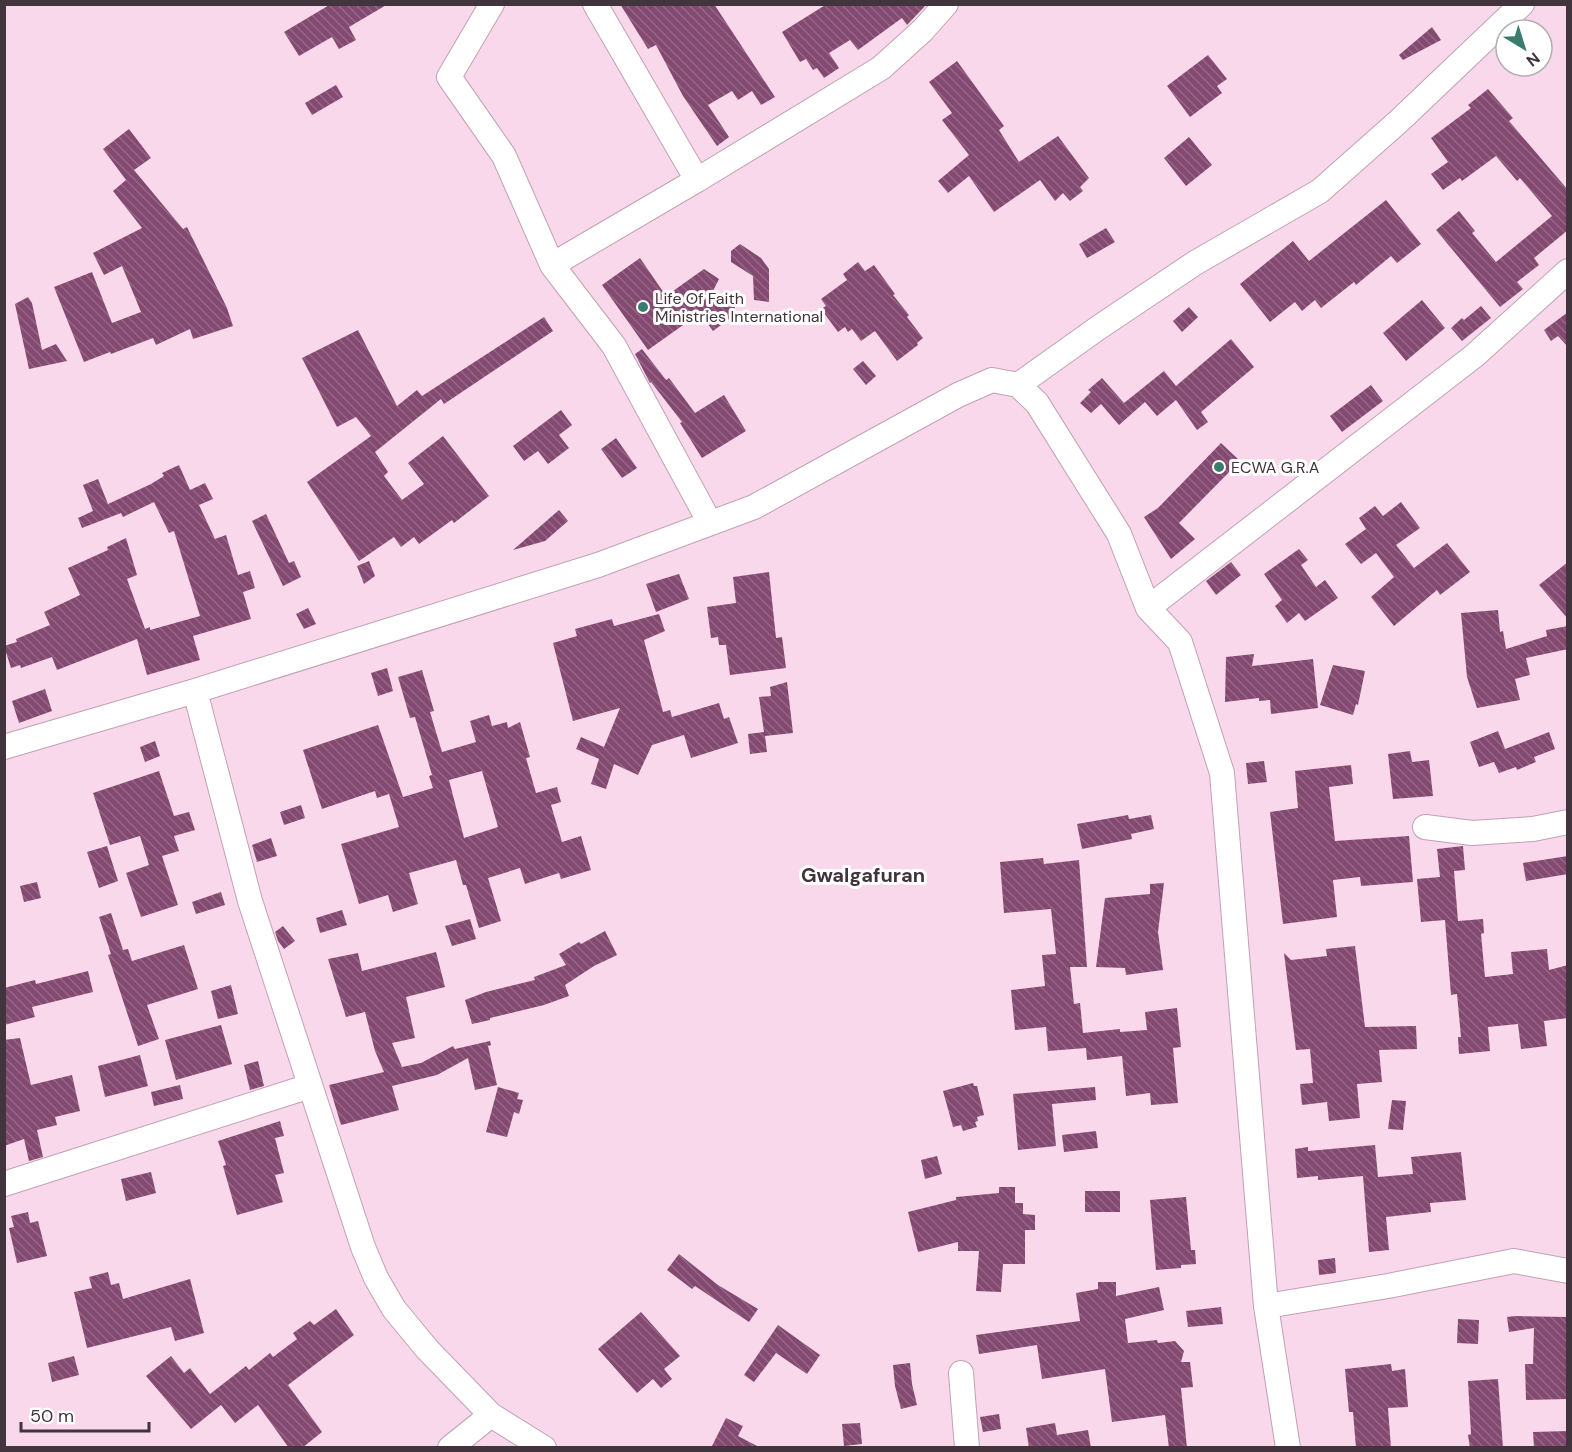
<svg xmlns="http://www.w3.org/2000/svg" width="1572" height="1452" font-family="'DM Sans',sans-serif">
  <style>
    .building { fill: url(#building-back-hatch); fill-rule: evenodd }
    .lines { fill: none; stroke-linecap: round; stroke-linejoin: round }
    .minor-casing { stroke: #c1a1b4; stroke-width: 26 }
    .minor { stroke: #fff; stroke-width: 24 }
    .poi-dot { fill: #3a7d6f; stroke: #fff; stroke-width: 2 }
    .labels { text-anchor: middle; stroke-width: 6; stroke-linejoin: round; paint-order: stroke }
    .poi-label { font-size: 16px; fill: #41343c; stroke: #fff; text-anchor: start }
    .quarter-label { font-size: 20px; font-weight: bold; fill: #41343c; stroke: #fff }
  </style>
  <defs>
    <pattern id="building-back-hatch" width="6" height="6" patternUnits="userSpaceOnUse" patternTransform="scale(1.5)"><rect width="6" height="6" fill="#844970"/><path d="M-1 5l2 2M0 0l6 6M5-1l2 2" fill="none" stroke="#946785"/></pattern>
  </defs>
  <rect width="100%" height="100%" fill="#f9d8eb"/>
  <path class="building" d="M331,4H388L349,27L356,40L339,49L332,37L299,56L284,32Z
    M620,4H714L775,97L761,105L752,91L738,100L732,91L708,105L729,137L717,146L683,96L656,45L648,49Z
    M827,4H927L907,25L902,18L858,50L850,40L829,53L839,68L824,78L817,68L813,70L806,59L800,62L782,32Z
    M1432,27L1441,40L1403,60L1399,55Z
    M1208,55L1227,79L1217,86L1222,93L1190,117L1167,86Z
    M957,61L1004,126L999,130L1019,162L1058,136L1089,178L1080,187L1083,191L1070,201L1063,193L1055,201L1040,180L994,212L969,176L948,193L938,181L969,155L942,120L952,113L929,82Z
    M336,85L343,97L312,115L305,103Z
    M1488,89L1513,118L1509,121L1568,190V230L1534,258L1539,265L1517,282L1523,289L1500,307L1436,230L1459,211L1475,231L1472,233L1496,262L1552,216L1520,178L1517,181L1496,156L1462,181L1460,178L1443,190L1431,174L1448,162L1431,138L1471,108L1468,105Z
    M129,129L151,158L134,170L183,229L187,227L227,308L233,326L193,339L190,329L156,345L153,338L111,354L110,352L84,362L54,287L92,272L112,323L141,312L122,266L104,275L93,253L142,228L113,191L126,180L103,149Z
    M1189,137L1212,165L1186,186L1164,158Z
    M1386,200L1421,244L1397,263L1391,256L1356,285L1354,282L1321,308L1315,300L1302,311L1295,302L1270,322L1240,284L1293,241L1309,261Z
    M1106,228L1115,242L1087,258L1079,244Z
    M740,244L761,258L769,269V302L754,300L753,276L731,262V251Z
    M640,258L666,296L704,269L719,279L710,297H733L736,314L713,331L700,313L648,350L602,285Z
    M858,262L865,271L874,265L895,294L893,295L909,315L907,317L923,338L917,343L918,345L897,361L875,331L861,341L852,329L848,332L845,327L838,332L821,309L826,306L821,299L847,280L843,274Z
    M28,297L32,303L42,350L56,344L67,361L29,369L15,304Z
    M1422,300L1445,328L1406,361L1383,333Z
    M1481,306L1491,318L1462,341L1451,328L1462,318L1464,320Z
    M1189,307L1198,317L1182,332L1173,321Z
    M1568,312V347L1558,336L1551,341L1544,330Z
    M544,317L553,331L444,404L441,399L375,452L388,472L384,476L402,500L424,484L408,463L443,436L489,496L454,523L452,520L419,544L414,537L401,547L394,537L359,561L307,482L371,436L356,417L337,427L302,358L358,330L397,406L417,390L422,396Z
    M1231,339L1254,367L1201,412L1208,422L1197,430L1176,400L1157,416L1145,402L1119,425L1101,404L1091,413L1080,403L1091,392L1088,390L1102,378L1124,403L1164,371L1176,386Z
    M642,349L666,380L669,378L695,413L724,395L746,431L702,458L680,423L682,422L651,382L650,383L635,354Z
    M863,361L876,376L866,385L853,369Z
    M1371,385L1383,401L1342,432L1330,416Z
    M561,410L572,425L559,435L569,448L548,464L538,451L524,461L513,446Z
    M616,438L637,468L622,478L601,449Z
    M1221,443L1240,461L1179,523L1195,539L1171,559L1144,517L1158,508Z
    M179,465L190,490L205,483L213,499L199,505L215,539L226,535L238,575L250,571L255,588L243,592L251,619L193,636L200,660L147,675L137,639L57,670L52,657L21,668L20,665L11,668L4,646L17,642L16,639L50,625L44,612L80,595L68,568L108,550L107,547L126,538L137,575L127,579L145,629L150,627V630L200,616L174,531L169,533L154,502L123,517L121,513L82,528L78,518L93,511L83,485L98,479L108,504L151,484L164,476L162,473Z
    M1401,502L1420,528L1396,545L1414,568L1447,543L1470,572L1440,595L1437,590L1394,626L1371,597L1394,577L1376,553L1361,564L1345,544L1366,529L1359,518L1375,506L1383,516Z
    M559,510L568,521L545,541L513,550Z
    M266,514L289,563L294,561L301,577L283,586L252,521Z
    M1299,549L1308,560L1301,565L1316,587L1325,580L1338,598L1305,621L1299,613L1287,623L1275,606L1282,600L1264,574Z
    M369,561L375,576L364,584L357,566Z
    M1231,562L1241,575L1216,595L1206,581Z
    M1568,562V619L1539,585Z
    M769,572L776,638L782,637L786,668L730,675L726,645H719L718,637L711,638L707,607L736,603L733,577Z
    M679,574L689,599L656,612L646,584Z
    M308,608L316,624L304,629L296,614Z
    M1498,610L1500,632L1503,631L1506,649L1547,636L1546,630L1568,626V649L1526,658L1530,675L1515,679L1520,700L1477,708L1467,677L1461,613Z
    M659,614L665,631L644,640L663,712L670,710L672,717L719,703L724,719L729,717L738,743L691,758L684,735L652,745L638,775L614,764L606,789L591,784L599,759L576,749L581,737L604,747L620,708L573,721L553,643L577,636L575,629L612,619L614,626Z
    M1254,654L1252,666L1313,659L1318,708L1271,714L1270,700L1259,701V698L1225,702L1226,657Z
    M1333,665L1365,671L1358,705L1356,704L1353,715L1320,705Z
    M387,668L393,691L378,696L371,673Z
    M422,670L434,711L430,712L442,752L476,742L470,721L489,715L492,726L507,722L508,728L520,722L530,757L526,758L536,793L557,787L561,802L551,805L562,842L581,836L591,870L561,879L559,873L525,884L520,868L488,878L501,921L479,928L466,885H463L456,860L409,873L418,904L393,912L388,895L359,904L341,844L399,827L389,794L377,798L375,791L322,809L303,750L378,725L403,797L433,788L429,776L432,775L415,717L410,718L398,677ZM482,771L498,827L464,838L449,780Z
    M787,682L793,733L765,736L767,752L750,754L748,734L764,732L759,697L771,696L770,687Z
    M45,689L52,711L19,723L12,701Z
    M1498,731L1505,749L1549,732L1555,749L1534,757L1536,762L1517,770L1516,767L1499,773L1494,762L1479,767L1470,742Z
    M155,741L160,756L145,762L140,747Z
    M1410,751L1412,762L1429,760L1433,796L1393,799L1388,754Z
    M1264,761L1267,782L1248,784L1246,763Z
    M1351,765L1353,784L1329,787L1335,841L1409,836L1413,882L1361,886L1360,877L1333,880L1337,917L1283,924L1270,812L1298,808L1295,771Z
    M159,771L174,816L189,812L195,830L174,836L179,851L162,856L178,905L141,917L126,873L149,865L140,836L110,845L93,793Z
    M301,805L305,818L284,825L280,812Z
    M1128,815L1129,819L1151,815L1154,829L1131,834L1132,839L1082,849L1077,824Z
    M271,838L277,856L257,862L252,845Z
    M107,846L118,881L99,888L87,852Z
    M1463,846L1465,870L1454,871L1458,921L1483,919L1484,933L1481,934L1485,977L1513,974L1511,952L1547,949L1549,970L1568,965V1018L1544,1021L1547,1046L1521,1049L1518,1024L1488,1027L1490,1051L1459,1054L1458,1037H1461L1457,994L1451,995L1445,920L1421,922L1417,879L1440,877L1437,849Z
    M1568,856V874L1526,881L1523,863Z
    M1043,858L1044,864L1079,860L1087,967H1070L1074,1004L1080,1003L1083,1033L1120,1029V1032L1147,1030L1145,1012L1177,1008L1181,1047L1173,1048L1178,1103L1151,1105L1150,1093L1126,1096L1122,1056L1087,1060L1086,1048L1048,1051L1046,1027L1015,1030L1011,990L1045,986L1042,955L1056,954L1051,909L1004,913L1000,862Z
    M37,882L41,898L24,902L20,886Z
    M1164,883L1158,932L1163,970L1126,975L1125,968L1096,967L1105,898L1150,894V884Z
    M221,892L225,905L196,914L192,902Z
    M342,910L347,925L320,933L316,918Z
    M111,913L123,950L128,949L132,961L184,945L198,989L147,1005L159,1039L138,1046L108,955L111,954L99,917Z
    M470,919L476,939L452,946L445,926Z
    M283,926L295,941L284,949L278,941L275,932Z
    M605,931L617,955L594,966L565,985L569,996L544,1005L490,1018V1020L472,1024L465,1000L486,992L535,980L534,977L566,965L559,954L579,942L581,944Z
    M1355,946L1365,1027L1416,1026L1417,1049L1379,1050L1382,1082L1357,1084L1360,1118L1329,1121L1327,1102L1302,1105L1300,1084L1313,1083L1310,1049L1296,1050L1284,953L1291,960L1327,956L1326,949Z
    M436,952L445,987L406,997L415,1038L392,1043L402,1067L421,1063L453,1046L455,1049L490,1041L491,1045L488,1046L497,1085L475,1090L468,1058L437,1075L392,1086L399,1110L341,1125L329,1085L384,1072L375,1051L365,1012L346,1017L328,959L358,953L362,971Z
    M88,971L93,992L32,1007L35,1017L4,1025V988L35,980L36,984Z
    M231,985L238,1014L218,1019L211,991Z
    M221,1025L232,1064L176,1080L165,1040Z
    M20,1038L31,1085L72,1075L80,1111L55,1117L57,1125L37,1130L43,1157L29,1161L24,1139L4,1146V1040Z
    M140,1055L148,1086L105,1097L98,1066Z
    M258,1061L264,1086L250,1090L244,1065Z
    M973,1083L974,1086H977L984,1115L977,1117L978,1121L975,1122L977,1127L963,1131L961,1125L953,1127L943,1091Z
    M180,1085L183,1099L154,1106L151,1092Z
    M498,1087L519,1093L517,1099L523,1100L519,1114L514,1112L507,1137L486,1132Z
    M1095,1087L1096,1100L1052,1104L1056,1146L1018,1150L1013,1094Z
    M1392,1100L1406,1101L1403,1130L1388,1129Z
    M280,1121L284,1136L275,1138L284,1173L275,1175L283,1202L237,1215L223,1166L226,1165L218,1141Z
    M1096,1131L1098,1148L1064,1152L1062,1135Z
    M1375,1145L1378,1177L1413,1174L1411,1157L1461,1152L1466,1200L1430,1203L1431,1212L1386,1217L1389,1250L1369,1252L1363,1176L1318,1180V1176L1297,1178L1295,1149L1308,1147V1151Z
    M937,1156L942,1174L925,1179L921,1160Z
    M151,1172L156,1193L126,1201L121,1179Z
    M999,1187H1015V1203H1023V1214L1035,1215V1230H1025V1264H1003L1001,1292L976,1291L979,1251H958V1242L918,1252L908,1212L956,1200V1197L999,1193Z
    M1085,1191H1120V1212H1085Z
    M1186,1197L1191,1250H1195L1196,1264L1181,1265V1268L1156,1270L1150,1200Z
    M28,1212L30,1223L38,1221L47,1256L17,1263L9,1228L14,1227L11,1216Z
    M679,1254L718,1285L758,1309L749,1322L695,1286L692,1289L667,1270Z
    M1335,1258L1336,1273L1319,1275L1318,1260Z
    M108,1272L111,1285L119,1283L123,1299L190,1279L204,1333L175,1341L171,1327L87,1348L74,1292L92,1288L89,1277Z
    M1098,1282H1116V1296L1159,1287L1164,1310L1125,1319L1128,1343L1157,1340L1158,1343L1175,1341L1184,1351L1181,1362H1190L1193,1387L1181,1388L1187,1448H1169L1165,1415L1112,1422L1105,1369L1042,1379L1037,1345L979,1354L976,1335L1080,1321L1076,1293L1098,1289Z
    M1221,1307L1223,1324L1188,1327L1186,1311Z
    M336,1309L354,1335L288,1385L322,1432L302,1448H289L258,1405L235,1423L221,1405L191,1429L146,1376L171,1356L184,1373L190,1368L210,1394L246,1366L249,1370L270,1353L273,1357L297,1339L293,1333L310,1321L314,1325Z
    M641,1312L680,1356L664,1369L672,1379L661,1388L653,1379L637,1393L598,1349Z
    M1515,1316L1568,1317V1399L1526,1400L1525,1364H1533L1534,1328L1509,1332L1507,1317Z
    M1458,1319L1479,1320L1478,1344L1457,1343Z
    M778,1325L820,1355L807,1374L776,1353L754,1382L744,1375Z
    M74,1356L79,1375L52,1382L48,1363Z
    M910,1363L912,1384L917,1405L901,1409L895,1386L893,1365Z
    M1391,1364L1392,1371L1405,1369L1408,1407L1388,1408L1391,1448H1356L1353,1412H1349L1345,1369Z
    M1498,1379L1503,1448H1470L1468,1435L1471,1434L1468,1381Z
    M999,1414L1001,1429L983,1432L980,1417Z
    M726,1418L743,1426L738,1436L761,1448H711Z
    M860,1423L862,1444L844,1446L842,1424Z
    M1055,1423L1057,1435L1088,1430L1091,1448H1029L1026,1428Z
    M1568,1431V1448H1534L1533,1432Z"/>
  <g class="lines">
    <defs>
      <path id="minor" d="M492,4L449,77L504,156L552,265
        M595,4L697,180L552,265L614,346L710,523
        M697,180L881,68L923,30L946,4
        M1018,385L1098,328L1195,263L1320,191L1399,121L1522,4
        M1148,608L1474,356L1568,271
        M195,691L250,901L363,1247L376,1278L394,1309L427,1349L491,1415L544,1448
        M4,747L195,691L598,565L754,507L958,395L992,380L1018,385L1037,403L1119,534L1148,608L1180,642L1222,773L1266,1306L1288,1448
        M1425,827L1472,833L1533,829L1568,822
        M4,1184L310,1086
        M1266,1306L1388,1286L1514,1261L1568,1271
        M961,1373L967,1448
        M450,1448L491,1415"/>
    </defs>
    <use href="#minor" class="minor-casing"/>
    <use href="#minor" class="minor"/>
  </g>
  <g class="poi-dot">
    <circle cx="643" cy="307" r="6"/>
    <circle cx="1219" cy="467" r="6"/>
  </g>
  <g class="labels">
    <g class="poi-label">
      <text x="655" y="304">Life Of Faith<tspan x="655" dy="18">Ministries International</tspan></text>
      <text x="1231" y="473">ECWA G.R.A</text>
    </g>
    <g class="quarter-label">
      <text x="863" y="882">Gwalgafuran</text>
    </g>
  </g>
  <rect width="1572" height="1452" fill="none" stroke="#41343c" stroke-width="12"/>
  <g transform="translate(1524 48) rotate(142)"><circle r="28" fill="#ffffff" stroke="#b3aeb1" stroke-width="1.5"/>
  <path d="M0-4.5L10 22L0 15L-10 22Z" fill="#3a7d6f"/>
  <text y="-9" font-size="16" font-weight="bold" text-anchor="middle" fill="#41343c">N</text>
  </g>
  <path d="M21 1422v9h128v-9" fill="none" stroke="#41343c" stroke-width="3"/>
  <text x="30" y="1422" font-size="18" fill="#41343c" stroke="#ffffff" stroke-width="4.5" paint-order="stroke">50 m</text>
</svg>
